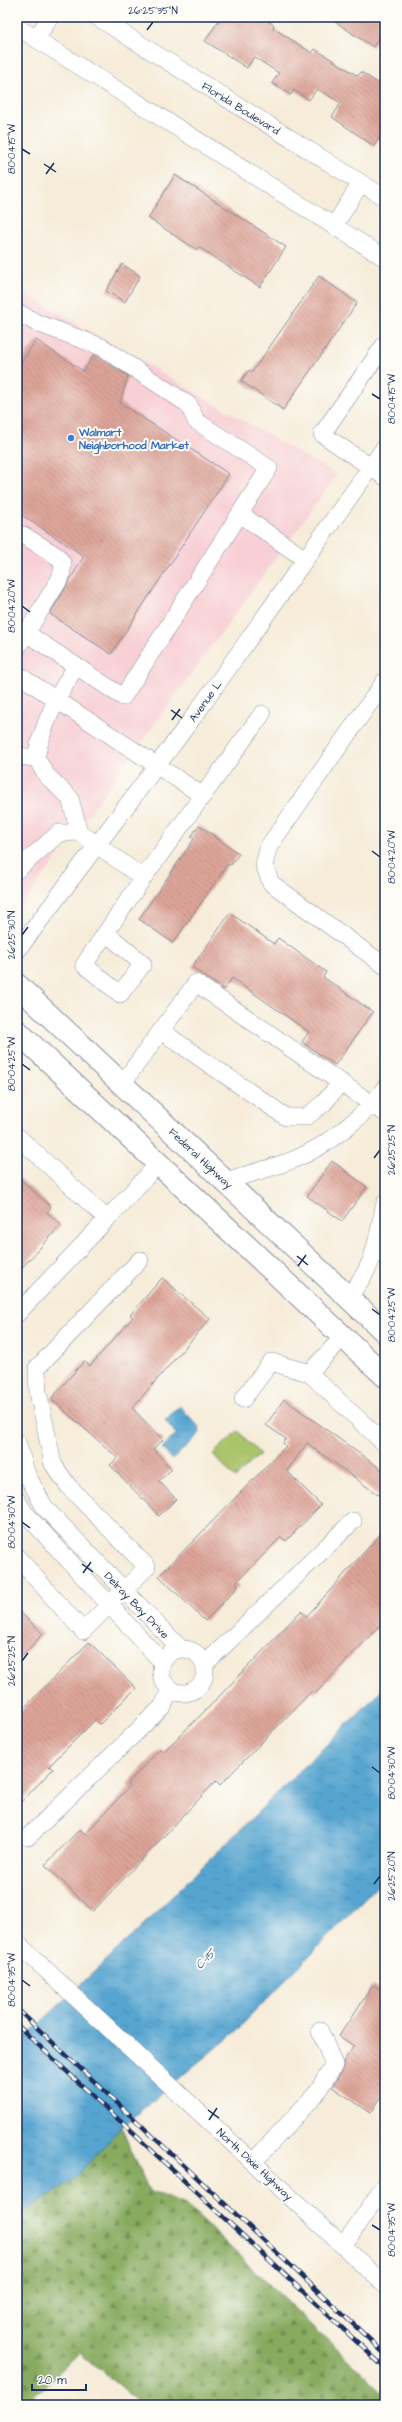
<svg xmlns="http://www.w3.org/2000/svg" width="402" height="2422" font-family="'Architects Daughter',sans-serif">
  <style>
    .built { fill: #f7cfd4 }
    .forest { fill: url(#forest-firs); stroke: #516c5e }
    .pitch { fill: #aac46a; stroke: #627a64 }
    .water { fill: url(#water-ripples); stroke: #386a97 }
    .building { fill: url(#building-back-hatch) }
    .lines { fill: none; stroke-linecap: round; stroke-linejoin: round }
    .minor-casing { stroke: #888e9c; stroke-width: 18 }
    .major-casing { stroke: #888e9c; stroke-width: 24 }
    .minor { stroke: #fff; stroke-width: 17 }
    .major { stroke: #fff; stroke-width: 22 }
    .rail-casing { stroke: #1b2f5e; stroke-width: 4.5 }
    .rail { stroke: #fdfcf7; stroke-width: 3; stroke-dasharray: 9; stroke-linecap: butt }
    .ticks { fill: none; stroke: #1b2f5e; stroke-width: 1.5 }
    .shop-dot { fill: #3f7fe0; stroke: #fdfcf7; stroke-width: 1.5 }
    .labels { text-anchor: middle; stroke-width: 4; stroke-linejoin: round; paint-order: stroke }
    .street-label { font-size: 11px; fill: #1b2f5e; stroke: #fdfcf7 }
    .shop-label { font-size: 11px; font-weight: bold; fill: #366cbe; stroke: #fdfcf7; text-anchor: start }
    .water-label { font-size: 12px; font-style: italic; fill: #335e8c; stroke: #fdfcf7 }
    .neatline { fill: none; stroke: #1b2f5e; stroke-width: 1.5 }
    .ticks-label { font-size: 10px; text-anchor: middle; fill: #1b2f5e }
  </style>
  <defs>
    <pattern id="forest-firs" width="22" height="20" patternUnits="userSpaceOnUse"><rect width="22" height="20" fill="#87aa5e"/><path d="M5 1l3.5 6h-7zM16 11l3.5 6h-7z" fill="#6e8b51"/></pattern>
    <pattern id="water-ripples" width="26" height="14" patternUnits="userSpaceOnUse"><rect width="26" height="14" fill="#56a5d0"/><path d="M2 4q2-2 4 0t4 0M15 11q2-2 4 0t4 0" fill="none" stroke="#4687ac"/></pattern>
    <pattern id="building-back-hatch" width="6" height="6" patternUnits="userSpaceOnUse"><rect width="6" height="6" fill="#dea599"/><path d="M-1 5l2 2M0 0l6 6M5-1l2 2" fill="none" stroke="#b38780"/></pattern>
  </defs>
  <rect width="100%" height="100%" fill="#fdfcf7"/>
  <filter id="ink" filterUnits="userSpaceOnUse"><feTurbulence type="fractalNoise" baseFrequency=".025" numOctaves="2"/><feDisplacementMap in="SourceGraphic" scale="8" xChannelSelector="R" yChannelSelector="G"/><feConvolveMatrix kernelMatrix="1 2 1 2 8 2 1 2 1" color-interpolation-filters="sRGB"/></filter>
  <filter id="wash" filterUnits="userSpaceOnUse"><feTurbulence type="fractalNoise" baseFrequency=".012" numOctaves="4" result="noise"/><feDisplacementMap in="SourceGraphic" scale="16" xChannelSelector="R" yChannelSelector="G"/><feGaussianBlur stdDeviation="0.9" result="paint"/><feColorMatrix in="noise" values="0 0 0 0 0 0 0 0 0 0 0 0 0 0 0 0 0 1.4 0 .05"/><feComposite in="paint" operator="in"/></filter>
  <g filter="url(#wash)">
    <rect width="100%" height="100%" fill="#f6ecd9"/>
    <path class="built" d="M17,289L337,475L17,912Z"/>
    <path class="forest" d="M121,2127L149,2191L185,2204L385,2395V2405H141L80,2352L25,2405H17V2216L73,2180Z"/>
    <path class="pitch" d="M238,1431L260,1454L235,1478L213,1454Z"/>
    <path class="water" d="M180,1406L199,1427L200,1433L172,1460L162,1448L176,1434L165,1420Z
      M385,1687V1878L237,2030L121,2127L73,2180L17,2216V2045L139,1929Z"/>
    <g id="blocks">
      <path class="building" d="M221,17H262L274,25L273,28L312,53L315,49L358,76L361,72L385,88V129L374,146L332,117L341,103L317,89L309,100L294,90L291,95L272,83L279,73L254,57L247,68L205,41Z
        M328,17H378L385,22V28L373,47Z
        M175,175L286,247L260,287L198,247L197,250L148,218Z
        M122,264L140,276L125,302L106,291Z
        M319,276L357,303L283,410L241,381L249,370L252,372Z
        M36,340L83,371L94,355L128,376L120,403L229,474L111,654L50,614L84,556L17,512V369Z
        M199,825L239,854L231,865L228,864L173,943L139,919L194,839L191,837Z
        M230,913L274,944L278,938L326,972L323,977L373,1012L335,1065L302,1042L309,1032L232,978L224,990L192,967Z
        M332,1161L367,1187L342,1221L307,1196Z
        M17,1176L51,1207L47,1212L61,1225L17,1273Z
        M162,1278L210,1319L132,1408L163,1440L153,1449L172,1469L159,1481L176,1499L159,1516L110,1465L118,1458L51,1399L84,1361L90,1366L133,1317L130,1315Z
        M284,1399L385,1472V1500L307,1443L287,1471L321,1505L286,1541L281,1537L236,1583L239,1586L205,1621L159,1576L286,1446L283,1443L286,1439L266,1425Z
        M385,1529V1620L315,1694L312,1691L220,1785L216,1781L93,1911L45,1865L80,1829L85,1834L129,1787L127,1784L160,1749L163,1752L208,1708L301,1611L307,1616Z
        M17,1609L43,1634L17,1661Z
        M89,1642L136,1688L100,1724L95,1720L49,1766L53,1769L17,1806V1715Z
        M373,1985L385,1993V2091L371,2113L332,2087L343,2070V2062L354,2046L339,2036Z"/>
    </g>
  </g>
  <g filter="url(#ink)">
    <use href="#blocks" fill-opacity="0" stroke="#888e9c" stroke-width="1"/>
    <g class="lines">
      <defs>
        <path id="minor" d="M97,17L385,198
          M17,27L385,258
          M36,39L50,17
          M334,226L361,183
          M17,312L37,323L102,347L189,405L196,421L269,468L123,697L26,633
          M385,344L322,434L385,477
          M240,514L305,559
          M17,648L61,577L63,564L57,556L23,535
          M76,666C58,695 43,723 36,758L47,776L70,798L79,832L143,878
          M17,674L202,795
          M385,681L269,846L264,865L271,883L385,966
          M17,756L36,758
          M17,870L59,833L79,832
          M106,933L143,964L120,994L84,965L143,878L262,714
          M17,951L192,719L385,447
          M161,1031L286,1117H306L324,1103L341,1082
          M122,1084L196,983L385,1113
          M17,1136L107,1219L158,1164
          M225,1181C248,1174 273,1168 295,1159C327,1146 365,1116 385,1088
          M348,1297C378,1261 375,1245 385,1203
          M17,1314L107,1219
          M309,1373L343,1337
          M243,1399L271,1362L309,1373L385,1444
          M17,1442L27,1475L45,1508L180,1648
          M17,1500L24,1512L162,1662
          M17,1557L83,1631L147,1567L69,1487L53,1464L38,1392L37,1368L140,1260
          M161 1671a22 22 0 1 1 44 0a22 22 0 1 1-44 0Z
          M205,1664L353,1521
          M28,1837L163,1706L170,1690
          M17,1943L385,2285
          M253,2162L315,2095L334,2065L320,2031
          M343,2246L385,2185"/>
        <path id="major" d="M17,985L385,1332
          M17,1031L385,1376"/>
      </defs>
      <use href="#minor" class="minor-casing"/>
      <use href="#major" class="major-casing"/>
      <use href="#minor" class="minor"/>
      <use href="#major" class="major"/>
      <defs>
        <path id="rail" d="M17,2009L385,2354
          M17,2025L385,2368"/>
      </defs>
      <use href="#rail" class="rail-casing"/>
      <use href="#rail" class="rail"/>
    </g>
  </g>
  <path class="ticks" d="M147,30L153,22M22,149L30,154M44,164L56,172M46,174L54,163M372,394L380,399M22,606L30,612M171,710L182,718M172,720L180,709M372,851L380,857M22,935L28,927M22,1064L30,1070M374,1158L380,1150M297,1256L308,1265M298,1266L306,1255M372,1309L380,1315M22,1522L30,1528M82,1564L93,1572M83,1573L91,1562M22,1661L28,1653M372,1767L380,1773M374,1884L380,1876M22,1980L30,1986M208,2110L219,2118M209,2120L217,2108M372,2225L380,2230"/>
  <circle class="shop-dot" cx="71" cy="438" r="4"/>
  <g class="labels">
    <g class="street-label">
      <text transform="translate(241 108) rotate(32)" y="4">Florida Boulevard</text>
      <text transform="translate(205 701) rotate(-55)" y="4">Avenue L</text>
      <text transform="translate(201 1158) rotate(43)" y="4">Federal Highway</text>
      <text transform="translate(137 1605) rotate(46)" y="4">Delray Bay Drive</text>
      <text transform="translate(255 2164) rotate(43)" y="4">North Dixie Highway</text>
    </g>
    <g class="shop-label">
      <text x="79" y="436">Walmart<tspan x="79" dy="13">Neighborhood Market</tspan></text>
    </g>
    <g class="water-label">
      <text transform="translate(205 1959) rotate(-45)" y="4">C-15</text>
    </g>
  </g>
  <rect width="402" height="2422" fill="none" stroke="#fdfcf7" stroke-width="44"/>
  <path d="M32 2384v6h54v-6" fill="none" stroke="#1b2f5e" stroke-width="2"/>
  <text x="38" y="2384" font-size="12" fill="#1b2f5e" stroke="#fdfcf7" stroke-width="3" paint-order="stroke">20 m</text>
  <rect x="22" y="22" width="358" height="2378" class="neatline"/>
  <g class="ticks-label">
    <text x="153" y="14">26°25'35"N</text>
    <text transform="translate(11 149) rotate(-90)" y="4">80°04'15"W</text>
    <text transform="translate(391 399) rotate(-90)" y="4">80°04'15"W</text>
    <text transform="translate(11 606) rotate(-90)" y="4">80°04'20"W</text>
    <text transform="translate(391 857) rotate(-90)" y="4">80°04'20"W</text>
    <text transform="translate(11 935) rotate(-90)" y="4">26°25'30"N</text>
    <text transform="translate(11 1064) rotate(-90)" y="4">80°04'25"W</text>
    <text transform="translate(391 1150) rotate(-90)" y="4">26°25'25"N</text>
    <text transform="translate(391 1315) rotate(-90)" y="4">80°04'25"W</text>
    <text transform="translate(11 1522) rotate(-90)" y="4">80°04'30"W</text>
    <text transform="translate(11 1661) rotate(-90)" y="4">26°25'25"N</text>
    <text transform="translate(391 1773) rotate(-90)" y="4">80°04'30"W</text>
    <text transform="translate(391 1876) rotate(-90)" y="4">26°25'20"N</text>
    <text transform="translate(11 1980) rotate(-90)" y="4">80°04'35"W</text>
    <text transform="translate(391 2230) rotate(-90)" y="4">80°04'35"W</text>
  </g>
</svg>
